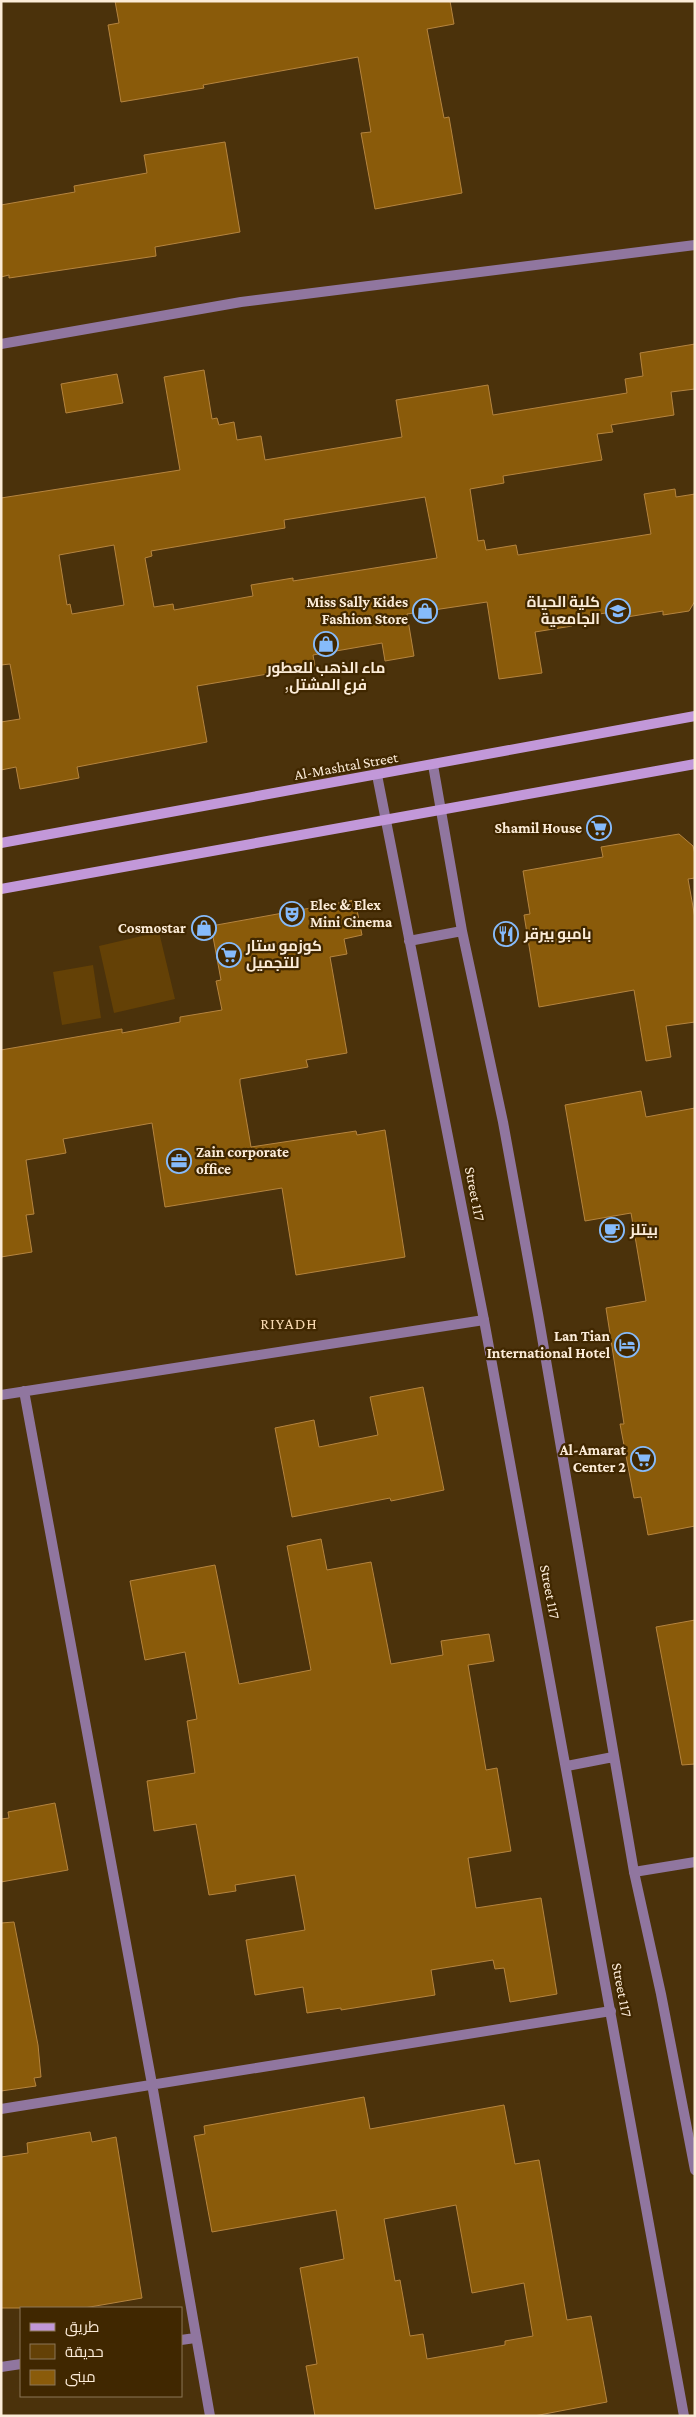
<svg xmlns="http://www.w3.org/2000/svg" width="696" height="2417" font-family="'Crimson Pro',Cairo,serif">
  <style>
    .green { fill: #644106 }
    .building { fill: #8a5b0a; stroke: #b5843f; fill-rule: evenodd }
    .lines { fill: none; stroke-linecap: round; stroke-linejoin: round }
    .minor { stroke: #90769f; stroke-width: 10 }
    .tertiary { stroke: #90769f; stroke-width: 10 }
    .secondary { stroke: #c298d9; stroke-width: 10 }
    .labels { text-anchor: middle; stroke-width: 4.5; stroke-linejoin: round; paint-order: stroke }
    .poi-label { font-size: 15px; font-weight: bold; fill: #fcecd8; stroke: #402700; text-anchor: end }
    .street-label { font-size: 15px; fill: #fcecd8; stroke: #402700 }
    .neighbourhood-label { font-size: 16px; letter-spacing: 1px; fill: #f8d9b1; stroke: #402700 }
  </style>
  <rect width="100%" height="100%" fill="#4b320b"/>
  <path class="green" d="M159,932L175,999L114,1013L99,946Z
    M93,965L101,1018L62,1025L53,972Z"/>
  <path class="building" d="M115,1H450L454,24L427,29L444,118L449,117L462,193L375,209L361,133L371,132L358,57L203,85L204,88L121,102L108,25L119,23Z
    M225,142L240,232L155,247L156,256L9,278V275L1,277V205L75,192L74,186L147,173L144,155Z
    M695,344V389L671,392L674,415L611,425L613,432L597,434L602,460L503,476L504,483L470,489L478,541L484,540L486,550L516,545L518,555L651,534L644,494L675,489L676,497L695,494V601L689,611L663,615V611L627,617L626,610L572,618V626L535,632L542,673L499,679L487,602L407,614L414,656L385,661L382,643L313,655L315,666L197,686L207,742L77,767L79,778L20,789L16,767L1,770V722L20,719L10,664L1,665V498L180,470L164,377L204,370L212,419L217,418L219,425L234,422L237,440L261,436L265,460L402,437L396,400L488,385L493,415L627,393L625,379L643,376L640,353ZM425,497L437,558L293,581V578L251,585L253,596L174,610L173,604L154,607L145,558L152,556L151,551L285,528L284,520ZM114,545L124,605L72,614L70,604L67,605L59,555Z
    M117,374L123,403L66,413L61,384Z
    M679,834L693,846L695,854V878L688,879L695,918V1022L666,1026L671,1057L646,1061L634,990L539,1007L524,915L530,914L523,871L603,857L601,847Z
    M355,900L362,935L344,939L347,954L330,957L347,1053L306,1060L308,1067L240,1079V1083L251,1147L356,1131L357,1135L385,1130L405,1257L296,1275L282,1188L165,1207L152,1123L63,1139L66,1153L26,1160L34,1214L26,1215L32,1252L1,1257V1050L122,1029V1033L180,1022V1017L222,1010L216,981L221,980L211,926Z
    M641,1091L646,1117L695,1108V1526L648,1535L641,1497L634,1498L620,1424H624L606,1308L646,1301L631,1213L585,1221L565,1105Z
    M423,1387L444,1490L391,1501L390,1498L292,1517L275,1428L314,1420L319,1447L378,1435L370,1397Z
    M321,1539L327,1570L371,1562L391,1664L443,1655L441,1641L489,1634L494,1661L468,1665L486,1770L497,1768L511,1851L468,1858L476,1908L541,1898L557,1994L510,2002L504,1968L495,1969L493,1960L431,1970L435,1995L341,2010V2008L307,2013L303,1987L255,1995L246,1940L305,1930L295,1875L235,1885L236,1891L209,1895L196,1824L154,1831L147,1781L195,1773L187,1721L197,1719L185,1652L145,1660L130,1581L215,1565L239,1684L311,1670L287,1546Z
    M695,1620V1764L682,1765L656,1627Z
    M55,1803L68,1870L1,1882V1819L9,1818L8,1812Z
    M14,1922L38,2045L41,2077L34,2078L36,2086L1,2091V1923Z
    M364,2097L370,2129L504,2105L515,2164L539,2160L567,2320L591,2316L607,2402L534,2416H315L306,2366L317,2364L300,2268L344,2259L336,2210L212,2232L194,2136L205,2134L204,2126ZM456,2205L472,2293L524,2283L533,2336L505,2341V2345L427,2359L423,2334L410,2336L400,2280L395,2281L384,2219Z
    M90,2132L92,2142L116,2137L142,2298L84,2308H1V2157L28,2153L27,2143Z"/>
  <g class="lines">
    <path class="minor" d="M1,344L241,302L695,245
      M24,1391L152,2084L210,2416
      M1,1395L484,1320
      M634,1872L695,1862
      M1,2109L611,2011
      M181,2340L195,2338
      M1,2367L21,2364"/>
    <path class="tertiary" d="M433,765L462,931L503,1122L538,1314L634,1872L661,1994L695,2170
      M377,775L484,1320L684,2416
      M409,941L462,931
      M567,1766L613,1757"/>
    <path class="secondary" d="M1,843L695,716
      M1,889L695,764"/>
  </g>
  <defs>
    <symbol id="shop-ring" viewBox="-11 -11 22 22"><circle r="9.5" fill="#402700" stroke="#86bbfb" stroke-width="1.5"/><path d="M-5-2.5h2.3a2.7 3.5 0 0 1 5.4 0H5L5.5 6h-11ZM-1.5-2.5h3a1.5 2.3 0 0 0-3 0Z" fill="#86bbfb"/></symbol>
    <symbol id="university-ring" viewBox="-11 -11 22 22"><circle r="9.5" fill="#402700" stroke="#86bbfb" stroke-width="1.5"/><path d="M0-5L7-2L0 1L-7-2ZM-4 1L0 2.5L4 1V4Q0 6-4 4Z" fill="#86bbfb"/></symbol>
    <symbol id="supermarket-ring" viewBox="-11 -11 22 22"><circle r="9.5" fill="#402700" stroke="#86bbfb" stroke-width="1.5"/><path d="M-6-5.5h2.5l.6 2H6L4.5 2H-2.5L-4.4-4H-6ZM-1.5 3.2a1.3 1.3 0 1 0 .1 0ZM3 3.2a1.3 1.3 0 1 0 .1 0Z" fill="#86bbfb"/></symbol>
    <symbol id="theatre-ring" viewBox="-11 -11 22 22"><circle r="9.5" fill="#402700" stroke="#86bbfb" stroke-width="1.5"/><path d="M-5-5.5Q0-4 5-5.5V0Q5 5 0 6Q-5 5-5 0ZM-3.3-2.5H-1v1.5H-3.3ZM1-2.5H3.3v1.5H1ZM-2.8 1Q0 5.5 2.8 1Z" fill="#86bbfb"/></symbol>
    <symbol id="restaurant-ring" viewBox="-11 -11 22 22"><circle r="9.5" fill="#402700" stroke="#86bbfb" stroke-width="1.5"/><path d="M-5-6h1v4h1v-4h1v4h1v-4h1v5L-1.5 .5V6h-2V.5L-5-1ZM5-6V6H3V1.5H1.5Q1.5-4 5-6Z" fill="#86bbfb"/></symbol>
    <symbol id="office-ring" viewBox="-11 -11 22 22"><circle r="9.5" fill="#402700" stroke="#86bbfb" stroke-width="1.5"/><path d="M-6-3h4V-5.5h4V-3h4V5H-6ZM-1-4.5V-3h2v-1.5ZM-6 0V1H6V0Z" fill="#86bbfb"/></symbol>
    <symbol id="cafe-ring" viewBox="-11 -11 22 22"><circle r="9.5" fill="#402700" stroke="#86bbfb" stroke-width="1.5"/><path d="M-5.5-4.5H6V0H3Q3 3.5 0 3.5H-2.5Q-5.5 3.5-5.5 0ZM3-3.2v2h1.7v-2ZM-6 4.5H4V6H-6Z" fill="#86bbfb"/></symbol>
    <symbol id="hotel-ring" viewBox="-11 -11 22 22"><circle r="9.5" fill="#402700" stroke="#86bbfb" stroke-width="1.5"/><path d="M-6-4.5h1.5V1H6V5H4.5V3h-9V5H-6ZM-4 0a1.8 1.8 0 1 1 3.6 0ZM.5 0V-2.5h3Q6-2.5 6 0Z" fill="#86bbfb"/></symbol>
  </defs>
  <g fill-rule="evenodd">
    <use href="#shop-ring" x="411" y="597" width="28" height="28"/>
    <use href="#university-ring" x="604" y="597" width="28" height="28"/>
    <use href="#shop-ring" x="312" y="630" width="28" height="28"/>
    <use href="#supermarket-ring" x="585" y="814" width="28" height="28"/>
    <use href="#theatre-ring" x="278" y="900" width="28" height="28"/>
    <use href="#shop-ring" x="190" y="914" width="28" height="28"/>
    <use href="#restaurant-ring" x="492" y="920" width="28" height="28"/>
    <use href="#supermarket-ring" x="215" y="941" width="28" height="28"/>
    <use href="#office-ring" x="165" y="1147" width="28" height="28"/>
    <use href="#cafe-ring" x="598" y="1216" width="28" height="28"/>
    <use href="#hotel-ring" x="613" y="1331" width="28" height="28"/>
    <use href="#supermarket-ring" x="629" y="1445" width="28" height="28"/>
  </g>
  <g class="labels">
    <g class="poi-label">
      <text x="408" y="607">Miss Sally Kides<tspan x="408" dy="17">Fashion Store</tspan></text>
      <text x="600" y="607">كلية الحياة<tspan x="600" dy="17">الجامعية</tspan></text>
      <text x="326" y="673" text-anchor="middle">ماء الذهب للعطور<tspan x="326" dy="17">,فرع المشتل</tspan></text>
      <text x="582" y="833">Shamil House</text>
      <text x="310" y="910" text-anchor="start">Elec &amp; Elex<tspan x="310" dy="17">Mini Cinema</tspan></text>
      <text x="186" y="933">Cosmostar</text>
      <text x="524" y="939" text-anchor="start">بامبو بيرقر</text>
      <text x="246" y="951" text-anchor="start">كوزمو ستار<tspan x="246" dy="17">للتجميل</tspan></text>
      <text x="196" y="1157" text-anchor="start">Zain corporate<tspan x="196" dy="17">office</tspan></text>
      <text x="630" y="1235" text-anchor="start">بيتلز</text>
      <text x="610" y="1341">Lan Tian<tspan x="610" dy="17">International Hotel</tspan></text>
      <text x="626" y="1455">Al-Amarat<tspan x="626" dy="17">Center 2</tspan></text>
    </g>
    <g class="street-label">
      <text transform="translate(346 766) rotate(-10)" y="5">Al-Mashtal Street</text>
      <text transform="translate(475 1194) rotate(79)" y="5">Street 117</text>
      <text transform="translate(550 1592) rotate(79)" y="5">Street 117</text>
      <text transform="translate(622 1990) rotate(79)" y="5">Street 117</text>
    </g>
    <g class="neighbourhood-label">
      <text x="289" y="1329">RIYADH</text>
    </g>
  </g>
  <rect width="696" height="2417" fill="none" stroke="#fcecd8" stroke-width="5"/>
  <rect x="20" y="2307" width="162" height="90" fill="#402700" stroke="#8b7656"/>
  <rect x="30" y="2323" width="25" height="8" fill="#c298d9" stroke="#8b7656"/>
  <text x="65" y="2332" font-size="15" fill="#fcecd8">طريق</text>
  <rect x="30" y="2344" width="25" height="15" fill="#644106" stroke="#8b7656"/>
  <text x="65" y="2357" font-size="15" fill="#fcecd8">حديقة</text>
  <rect x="30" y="2370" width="25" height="15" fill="#8a5b0a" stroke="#8b7656"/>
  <text x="65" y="2382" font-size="15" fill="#fcecd8">مبنى</text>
</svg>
